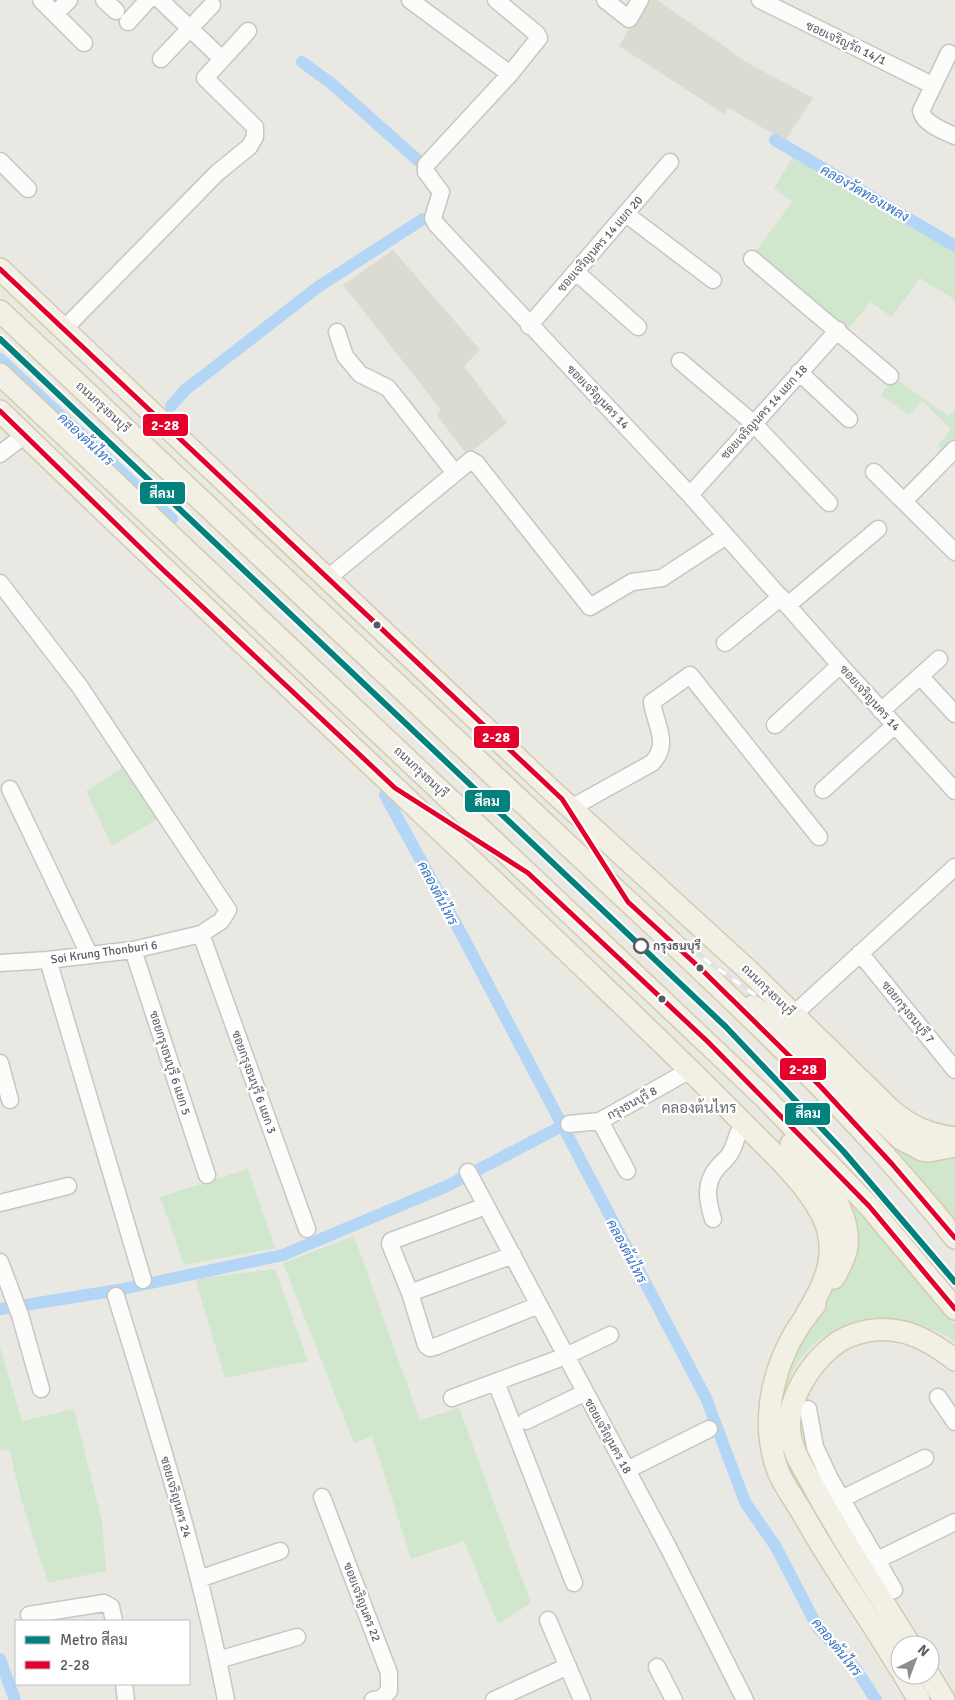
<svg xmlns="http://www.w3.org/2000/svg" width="955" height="1700" font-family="Signika,Sarabun,sans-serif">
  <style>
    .education { fill: #dcdbd2 }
    .green { fill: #d0e7ce }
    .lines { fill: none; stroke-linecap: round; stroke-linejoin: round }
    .canal { stroke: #b4d6f6; stroke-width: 12 }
    .minor-casing { stroke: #c6c6c4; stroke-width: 19 }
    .major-casing { stroke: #d3cbaf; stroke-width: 24 }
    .minor { stroke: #fcfcfb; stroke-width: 16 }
    .major { stroke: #f2f0e5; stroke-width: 21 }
    .rail-casing { stroke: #e2e2e1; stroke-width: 5 }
    .rail { stroke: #fff; stroke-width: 3; stroke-dasharray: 9; stroke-linecap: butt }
    .bus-1-casing { stroke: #fff; stroke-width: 9 }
    .bus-1 { stroke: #e4002b; stroke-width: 5 }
    .metro-1-casing { stroke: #fff; stroke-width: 10 }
    .metro-1 { stroke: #02817d; stroke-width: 6 }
    .bus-dot { fill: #585c61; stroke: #fff; stroke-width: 2 }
    .stop-dot { fill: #fff; stroke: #585c61; stroke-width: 2.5 }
    .labels { text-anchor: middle; stroke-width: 4.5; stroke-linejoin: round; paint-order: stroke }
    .street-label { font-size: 12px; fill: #585c61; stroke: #fff }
    .stop-label { font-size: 12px; font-weight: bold; fill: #585c61; stroke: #fff; text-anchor: start }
    .water-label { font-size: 14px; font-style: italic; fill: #3a76c7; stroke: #fff }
    .quarter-label { font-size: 15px; fill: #696e74; stroke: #fff }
    .line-badge { stroke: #fff; stroke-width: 2 }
    .badge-label { font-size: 14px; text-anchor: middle; font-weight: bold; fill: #fff }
  </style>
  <rect width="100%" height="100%" fill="#eae8e2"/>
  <path class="education" d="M647,0H657L751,65L813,98L785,141L729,108L724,114L619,46Z
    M393,250L480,350L464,366L507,423L467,455L437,415L441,410L343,285Z"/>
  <path class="green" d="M793,157L955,249V300L920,278L892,317L870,302L846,332L753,255L792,202L774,188Z
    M893,377L948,416L955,409V461L938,445L951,429L922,401L909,415L881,395Z
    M122,768L159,818L112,846L86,791Z
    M831,1084L955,1155V1230Z
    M248,1169L275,1248L184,1265L160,1197Z
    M848,1193L955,1324V1342C946,1334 937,1331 925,1327C867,1304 796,1331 785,1397C783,1405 778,1419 781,1427C784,1441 795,1455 801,1468C817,1500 834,1533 850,1566L847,1569L782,1462L774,1434L781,1387L842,1206Z
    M354,1236L420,1420L459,1408L531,1603L498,1624L464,1541L411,1559L372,1436L354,1443L283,1263Z
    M275,1269L308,1361L225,1378L195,1279Z
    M0,1346L22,1421L74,1409L102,1522L106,1571L48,1583L22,1502L9,1449L0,1451Z"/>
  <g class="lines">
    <path class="canal" d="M302,62L331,83L421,163
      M775,140L955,246
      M0,359L172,519
      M171,406L185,390L318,287L423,219
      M385,795L463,937L706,1398L745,1502L776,1547L818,1628L856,1669L876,1700
      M0,1309L118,1290L283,1255L447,1186L562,1126
      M0,1659L15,1700"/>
    <defs>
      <path id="minor" d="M41,0L84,43
        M104,0L116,11
        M160,0L222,59
        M410,0L510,74
        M496,0L537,34L539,38L510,74L426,165V172L441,192L433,218L436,224L690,495L840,665L955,791
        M605,0L629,19L640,0
        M760,0L932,85
        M55,14L69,0
        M128,22L148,0
        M949,53L921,111C924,124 944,131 955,136
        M161,59L212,5
        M0,161L28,189
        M626,214L713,280
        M752,259L890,376
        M576,272L638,327
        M529,326L670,162
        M64,329L217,173L249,147L255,137V127L205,78L248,31
        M337,332L345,356L360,374L388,388L455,473
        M680,361L753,423L829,503
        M799,372L849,419
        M0,454L25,435
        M874,472L955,552
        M690,495L838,330
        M904,501L955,449
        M328,578L471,460L476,463L590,607L632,582L662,578L726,536
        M0,583L80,687L228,910L221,921L201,934L133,950L48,960L0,963
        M788,605L878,529
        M725,643L781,597
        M920,676L955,714
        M881,711L939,659
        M775,725L840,665
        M10,789L89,954
        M823,790L895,725
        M571,808L652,763C671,743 655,725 652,702L690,675L819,837
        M201,934L307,1229
        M133,950L207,1175
        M860,953L955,1070
        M48,960L143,1280
        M793,1015L955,867
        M0,1063L10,1100
        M600,1121L627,1171
        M569,1124L600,1121L690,1070
        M468,1172L668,1547L745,1700
        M0,1203L68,1186
        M486,1206L391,1241L390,1244L410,1293L426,1345L430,1348L437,1346L539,1305
        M713,1219C707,1200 704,1183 718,1167C722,1162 728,1158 731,1152C737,1142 735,1133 745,1125
        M0,1262L20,1315L41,1389
        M410,1293L513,1255
        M116,1296C157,1430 200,1563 226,1700
        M496,1382L574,1583
        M938,1397L955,1422
        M452,1398L566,1356L610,1335
        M808,1409L815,1447L830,1479L894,1590
        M526,1421L584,1393
        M627,1470L709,1429
        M322,1497L389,1673V1691L381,1699L373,1700
        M831,1504L925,1458
        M867,1565L955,1522
        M199,1579L280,1551
        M29,1615L104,1603L111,1607L114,1621
        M548,1620L582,1700
        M218,1660L297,1637
        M657,1667L674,1700
        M124,1684L126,1700
        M494,1700L568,1666"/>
      <path id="major" d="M0,269L549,788L749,971L890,1109C911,1127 928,1134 955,1138
        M0,311C185,485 370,659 556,834C693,963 837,1090 955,1238
        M0,374L763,1096L869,1206L955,1309
        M0,411C200,605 404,794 604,987C654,1035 704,1083 753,1133C777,1157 806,1184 822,1215C840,1251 826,1283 806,1315
        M753,1006L805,1047L901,1139L922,1150L929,1151L955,1146
        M791,1144C816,1170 851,1207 847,1246C846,1257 839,1268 834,1278
        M815,1305C777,1349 757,1414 778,1471C784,1486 795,1500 803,1514C832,1567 869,1616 900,1669
        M910,1645C878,1593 844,1543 815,1489C806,1472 793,1454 790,1434C784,1399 818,1348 850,1336C891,1320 923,1335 955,1360
        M904,1675L919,1700
        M929,1675L944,1700"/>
    </defs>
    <use href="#minor" class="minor-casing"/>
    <use href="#major" class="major-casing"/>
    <use href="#minor" class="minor"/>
    <use href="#major" class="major"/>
    <defs>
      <path id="rail" d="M689,948L755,995"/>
    </defs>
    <use href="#rail" class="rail-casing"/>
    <use href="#rail" class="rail"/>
    <defs>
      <path id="bus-1" d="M0,269L562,799L628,902L700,968L820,1086L892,1164L955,1238
        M0,411L159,566L395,788L528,873L708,1042L869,1206L955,1309"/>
    </defs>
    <use href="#bus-1" class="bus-1-casing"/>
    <use href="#bus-1" class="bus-1"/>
    <defs>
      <path id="metro-1" d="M0,339L726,1027L844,1152L955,1282"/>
    </defs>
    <use href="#metro-1" class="metro-1-casing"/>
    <use href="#metro-1" class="metro-1"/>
  </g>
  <g class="bus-dot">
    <circle cx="377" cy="625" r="4.5"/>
    <circle cx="700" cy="968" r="4.5"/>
    <circle cx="662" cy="999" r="4.5"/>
  </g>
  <circle class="stop-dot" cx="641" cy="946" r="7"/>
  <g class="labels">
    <g class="street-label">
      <text transform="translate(846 43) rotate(25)" y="4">ซอยเจริญรัถ 14/1</text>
      <text transform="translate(600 244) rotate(-49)" y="4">ซอยเจริญนคร 14 แยก 20</text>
      <text transform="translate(598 397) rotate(46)" y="4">ซอยเจริญนคร 14</text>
      <text transform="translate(103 407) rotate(43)" y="4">ถนนกรุงธนบุรี</text>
      <text transform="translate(764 412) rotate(-48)" y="4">ซอยเจริญนคร 14 แยก 18</text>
      <text transform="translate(870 698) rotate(48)" y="4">ซอยเจริญนคร 14</text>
      <text transform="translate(421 772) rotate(43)" y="4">ถนนกรุงธนบุรี</text>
      <text transform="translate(104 952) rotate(-8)" y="4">Soi Krung Thonburi 6</text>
      <text transform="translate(768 990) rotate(44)" y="4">ถนนกรุงธนบุรี</text>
      <text transform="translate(908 1012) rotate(51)" y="4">ซอยกรุงธนบุรี 7</text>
      <text transform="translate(170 1063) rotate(72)" y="4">ซอยกรุงธนบุรี 6 แยก 5</text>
      <text transform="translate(254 1082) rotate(70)" y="4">ซอยกรุงธนบุรี 6 แยก 3</text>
      <text transform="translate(632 1103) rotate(-29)" y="4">กรุงธนบุรี 8</text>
      <text transform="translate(608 1436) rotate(61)" y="4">ซอยเจริญนคร 18</text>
      <text transform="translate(176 1497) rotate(74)" y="4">ซอยเจริญนคร 24</text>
      <text transform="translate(362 1602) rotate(69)" y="4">ซอยเจริญนคร 22</text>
    </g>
    <g class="stop-label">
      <text x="653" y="950">กรุงธนบุรี</text>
    </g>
    <g class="water-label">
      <text transform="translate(865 193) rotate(30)" y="5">คลองวัดทองเพลง</text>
      <text transform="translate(86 439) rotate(43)" y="5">คลองต้นไทร</text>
      <text transform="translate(438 893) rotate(62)" y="5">คลองต้นไทร</text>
      <text transform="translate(627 1251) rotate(62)" y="5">คลองต้นไทร</text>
      <text transform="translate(837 1647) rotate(51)" y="5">คลองต้นไทร</text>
    </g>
    <g class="quarter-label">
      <text x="699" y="1113">คลองต้นไทร</text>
    </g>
  </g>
  <g class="line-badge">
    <rect x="142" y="413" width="47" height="24" rx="5" fill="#e4002b"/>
    <rect x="139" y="481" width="47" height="24" rx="5" fill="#02817d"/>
    <rect x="473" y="725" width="47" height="24" rx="5" fill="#e4002b"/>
    <rect x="464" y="789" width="47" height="24" rx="5" fill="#02817d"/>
    <rect x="779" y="1057" width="48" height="24" rx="5" fill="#e4002b"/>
    <rect x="784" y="1102" width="47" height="24" rx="5" fill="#02817d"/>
  </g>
  <g class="badge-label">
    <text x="165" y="430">2-28</text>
    <text x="162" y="498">สีลม</text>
    <text x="496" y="742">2-28</text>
    <text x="487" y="806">สีลม</text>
    <text x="803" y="1074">2-28</text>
    <text x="808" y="1118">สีลม</text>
  </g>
  <rect x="15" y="1620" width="175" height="65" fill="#ffffff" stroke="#bcbec0"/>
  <rect x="25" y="1636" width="25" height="8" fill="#02817d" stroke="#bcbec0"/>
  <text x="60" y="1645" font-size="15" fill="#585c61">Metro สีลม</text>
  <rect x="25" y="1661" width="25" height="8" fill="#e4002b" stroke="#bcbec0"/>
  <text x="60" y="1670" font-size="15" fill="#585c61">2-28</text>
  <g transform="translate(915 1660) rotate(42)"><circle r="24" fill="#ffffff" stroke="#bcbec0"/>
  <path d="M0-4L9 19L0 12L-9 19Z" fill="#8b8d8e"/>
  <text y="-8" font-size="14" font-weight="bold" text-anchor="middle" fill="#585c61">N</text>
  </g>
</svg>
